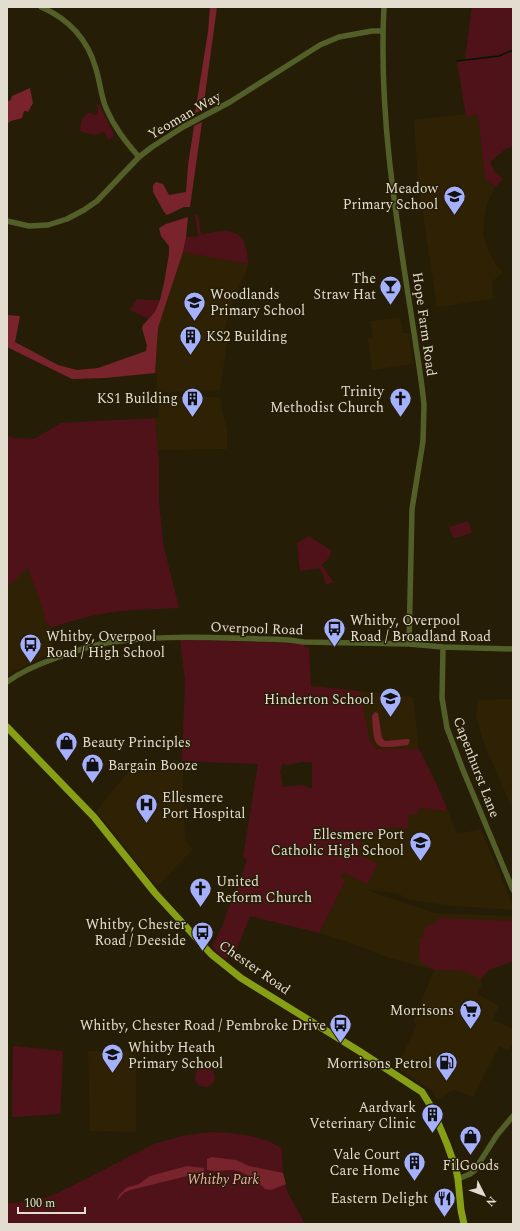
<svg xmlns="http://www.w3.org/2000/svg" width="520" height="1231" font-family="Spectral,serif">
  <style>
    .built { fill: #2f2204 }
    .green { fill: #501219; fill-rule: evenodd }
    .forest { fill: #79232c }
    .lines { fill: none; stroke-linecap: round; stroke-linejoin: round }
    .stream { stroke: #001506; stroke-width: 1.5 }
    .tertiary { stroke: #525f28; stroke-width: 5.5 }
    .primary { stroke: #869f14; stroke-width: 7 }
    .labels { text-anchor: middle; stroke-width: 3; stroke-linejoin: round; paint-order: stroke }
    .street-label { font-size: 14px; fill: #e3ddd0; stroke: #261d07 }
    .poi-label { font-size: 14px; fill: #e3ddd0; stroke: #261d07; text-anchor: end }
    .park-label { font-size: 14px; font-style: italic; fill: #f7abac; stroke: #261d07 }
  </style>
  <rect width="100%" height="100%" fill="#261d07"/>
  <path class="built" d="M465,114L466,117L478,114L485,178L495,187L487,204L484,222L483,234L488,250L497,266L503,272L492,282L493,299L437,307L418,182L414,120Z
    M183,252L248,264L245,276L241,281L229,314L225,328L229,330L220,390H203L157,393V376L155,373L158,328Z
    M400,318L403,333H409L413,364L372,370L368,339L373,338L370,321Z
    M192,397H220L222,411L227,429V449L158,450L155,418H159L158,399Z
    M7,547L28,568L46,615L43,618L51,628L55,651L7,675Z
    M360,691L413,697L419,749H377L370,741Z
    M513,699V810L484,744L476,716L478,700Z
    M174,760L182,761L185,839L186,842L193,849L157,887L96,811L135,764Z
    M419,808L448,811L457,834L481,829L513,906V910L454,906L409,900L399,894L366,889L380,895L435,913L513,916V961L488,970L481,979L482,985L477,994L499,1006L493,1020L513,1029V1043L508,1050L499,1046L473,1097L455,1090L450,1091L445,1095L437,1100L433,1091L400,1070V1067L402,1057L417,1024L413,1022L431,977L435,970L389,958L348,942L319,933L346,880L340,877L360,847L363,831L384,834L386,827Z
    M136,1050V1132L90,1131L88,1051Z"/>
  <path class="green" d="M472,7H513V146L507,148L490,162L494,171L503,179L495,187L485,178L478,114L466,117L457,61L465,60Z
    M99,104L114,135L110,140L106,136L105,132H101L98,135L85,133L81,131L80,128L82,119L89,112L94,115H97L98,108L96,105Z
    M195,215H198L201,235C230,228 247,227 248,264L183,252L186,237L198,236Z
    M137,299L145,300H160L155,312L149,319L130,310Z
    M155,418L159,462V502L163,543L179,608C164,609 148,609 133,610C105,612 77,618 51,628L43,618L45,615L28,568H27L10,585L7,582V436L13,438L34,439L61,423Z
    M468,521L472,533L455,538L453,537L449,527Z
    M309,536L332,551L327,560L322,565L333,582L326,585L323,575L319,568L300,571L297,543Z
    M180,640H201L304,644L305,648L309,647L311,686L360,691L370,741L377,749H419L436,783L448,811L419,808L418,814H409L407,829L387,827L384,834L363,831L360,847L358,854L378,864L367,884L343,872L340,877L346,880L319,933L250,916L236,951L233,949L226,960L212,947L223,925L227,911L238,888L247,859L243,858L258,764L182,761L185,680ZM302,762H312V789L303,785L283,787L280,772L283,763L286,765Z
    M438,918L513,921V961L489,970L481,979L466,972L457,970H435L419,961L420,942L419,939L424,936V930L428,925L436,924Z
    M13,1046L63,1051L62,1079L60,1114L12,1117Z
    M195 1077a10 10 0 1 1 20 0a10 10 0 1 1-20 0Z
    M213,1132C235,1133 263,1135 282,1149L283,1175L288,1193L305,1224H7V1203L30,1202L44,1198L62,1191L154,1144L186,1135Z"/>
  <path class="forest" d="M210,7H217L203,110L195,113L208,32Z
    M30,88L33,103L28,112L26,111H24L22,118L11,121L8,123V101L11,100L12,96Z
    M202,122L190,207H184L167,215L164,212L153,192V185L156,182L163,184L169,195L186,192L188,165L194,126Z
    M188,217L186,237L183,252L158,328L155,373L105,378L72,379L7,347V315L20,316L15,342L58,365L77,370L98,368L146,351L147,346L142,328L143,325L155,312L160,300L164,283L169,254V246L161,236L159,228L166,224Z
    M375,712L378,713L382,738L385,741L408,739L410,740L408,745C375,749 374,751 372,716Z
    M211,1157L236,1160L249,1166L283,1173L286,1184L271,1190L265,1189L255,1179L239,1171L232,1170L214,1171L207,1170V1159Z
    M187,1166L204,1168V1172L130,1190L124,1193L117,1200L119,1195L126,1188L139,1184L150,1176Z"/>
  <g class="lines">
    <path class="stream" d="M457,61L499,56L513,50"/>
    <path class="tertiary" d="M41,7C69,19 88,40 96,69C100,82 101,96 106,108C114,127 125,141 139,157
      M384,7C378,118 398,229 415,339C418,361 422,382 424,405L423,441L412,509L409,644
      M7,221L29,226L48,225L67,219L84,210L97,201L139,157L152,147L183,127L230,102L320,45L339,37L372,31H383
      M443,647L442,698L447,728L463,770L513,890
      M7,682C22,671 39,664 56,658C74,651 93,645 112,642C170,634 230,638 289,640L304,642L409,644L443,647L513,649
      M458,1179L470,1174L474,1171L497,1135L513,1116"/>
    <path class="primary" d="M7,727L94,817L155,893L211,954L241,978L359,1051L422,1092L432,1108L447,1144L456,1169L458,1179L461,1210L464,1224"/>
  </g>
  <defs>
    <symbol id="school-pin" viewBox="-11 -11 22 30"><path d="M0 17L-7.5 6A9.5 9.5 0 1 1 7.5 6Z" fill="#a5b1fc" stroke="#261d07"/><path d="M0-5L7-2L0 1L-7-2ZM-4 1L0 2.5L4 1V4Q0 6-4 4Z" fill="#111"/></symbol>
    <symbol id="bar-pin" viewBox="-11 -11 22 30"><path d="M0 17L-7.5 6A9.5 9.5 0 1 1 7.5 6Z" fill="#a5b1fc" stroke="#261d07"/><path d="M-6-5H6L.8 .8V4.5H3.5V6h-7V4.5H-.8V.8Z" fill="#111"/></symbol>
    <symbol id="building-pin" viewBox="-11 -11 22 30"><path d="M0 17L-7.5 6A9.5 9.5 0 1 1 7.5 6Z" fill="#a5b1fc" stroke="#261d07"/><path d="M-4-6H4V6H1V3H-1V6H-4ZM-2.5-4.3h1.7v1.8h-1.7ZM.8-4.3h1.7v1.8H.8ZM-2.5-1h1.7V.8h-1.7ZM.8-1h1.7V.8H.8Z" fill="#111"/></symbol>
    <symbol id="church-pin" viewBox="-11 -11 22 30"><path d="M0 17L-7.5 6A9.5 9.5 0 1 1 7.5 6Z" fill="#a5b1fc" stroke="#261d07"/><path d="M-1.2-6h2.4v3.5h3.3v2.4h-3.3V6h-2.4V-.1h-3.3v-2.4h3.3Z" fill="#111"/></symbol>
    <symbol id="bus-pin" viewBox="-11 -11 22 30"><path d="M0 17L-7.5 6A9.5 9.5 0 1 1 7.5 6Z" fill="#a5b1fc" stroke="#261d07"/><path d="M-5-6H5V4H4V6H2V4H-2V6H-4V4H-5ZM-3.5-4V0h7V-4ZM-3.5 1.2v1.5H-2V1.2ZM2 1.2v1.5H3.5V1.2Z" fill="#111"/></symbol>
    <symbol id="shop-pin" viewBox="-11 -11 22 30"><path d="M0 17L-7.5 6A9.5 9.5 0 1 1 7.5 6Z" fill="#a5b1fc" stroke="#261d07"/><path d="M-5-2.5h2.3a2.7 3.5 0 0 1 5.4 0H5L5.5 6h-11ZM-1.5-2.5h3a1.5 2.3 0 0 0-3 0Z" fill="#111"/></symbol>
    <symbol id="hospital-pin" viewBox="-11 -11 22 30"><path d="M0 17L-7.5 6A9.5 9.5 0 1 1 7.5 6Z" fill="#a5b1fc" stroke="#261d07"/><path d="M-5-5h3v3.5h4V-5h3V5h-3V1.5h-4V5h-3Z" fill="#111"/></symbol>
    <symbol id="supermarket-pin" viewBox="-11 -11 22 30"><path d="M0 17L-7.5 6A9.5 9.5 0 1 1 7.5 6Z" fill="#a5b1fc" stroke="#261d07"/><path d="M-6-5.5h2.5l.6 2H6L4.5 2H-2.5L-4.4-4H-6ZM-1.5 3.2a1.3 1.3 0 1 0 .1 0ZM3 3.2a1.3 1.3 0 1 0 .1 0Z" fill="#111"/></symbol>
    <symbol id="fuel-pin" viewBox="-11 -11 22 30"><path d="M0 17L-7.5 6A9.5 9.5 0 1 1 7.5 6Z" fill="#a5b1fc" stroke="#261d07"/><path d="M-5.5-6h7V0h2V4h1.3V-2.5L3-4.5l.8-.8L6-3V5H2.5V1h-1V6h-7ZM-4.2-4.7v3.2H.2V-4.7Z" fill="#111"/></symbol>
    <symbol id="restaurant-pin" viewBox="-11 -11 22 30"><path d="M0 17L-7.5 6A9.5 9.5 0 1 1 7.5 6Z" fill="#a5b1fc" stroke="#261d07"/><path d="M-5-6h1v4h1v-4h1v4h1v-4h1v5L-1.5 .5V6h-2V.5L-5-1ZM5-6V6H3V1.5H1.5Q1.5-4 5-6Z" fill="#111"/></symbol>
  </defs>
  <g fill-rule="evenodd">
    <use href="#school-pin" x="442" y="184" width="25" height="34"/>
    <use href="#bar-pin" x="378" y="274" width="25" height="34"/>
    <use href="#school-pin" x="182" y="290" width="25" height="34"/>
    <use href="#building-pin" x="178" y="324" width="25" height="34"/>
    <use href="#building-pin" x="180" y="386" width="25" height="34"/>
    <use href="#church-pin" x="388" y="386" width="25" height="34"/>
    <use href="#bus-pin" x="322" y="616" width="25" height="34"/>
    <use href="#bus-pin" x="18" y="632" width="25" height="34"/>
    <use href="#school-pin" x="378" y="686" width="25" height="34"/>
    <use href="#shop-pin" x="54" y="730" width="25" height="34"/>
    <use href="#shop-pin" x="80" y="752" width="25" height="34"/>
    <use href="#hospital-pin" x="134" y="792" width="25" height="34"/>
    <use href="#school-pin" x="408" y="830" width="25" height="34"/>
    <use href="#church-pin" x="188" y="876" width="25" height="34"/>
    <use href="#bus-pin" x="190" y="920" width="25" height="34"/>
    <use href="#supermarket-pin" x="458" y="998" width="25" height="34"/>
    <use href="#bus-pin" x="328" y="1012" width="25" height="34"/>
    <use href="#school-pin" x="100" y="1042" width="25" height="34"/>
    <use href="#fuel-pin" x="434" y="1050" width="25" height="34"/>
    <use href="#building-pin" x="420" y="1102" width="25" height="34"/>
    <use href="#shop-pin" x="458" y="1124" width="25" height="34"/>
    <use href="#building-pin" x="402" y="1150" width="25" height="34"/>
    <use href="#restaurant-pin" x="432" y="1186" width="25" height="34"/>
  </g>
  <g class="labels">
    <g class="street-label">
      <text transform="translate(184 115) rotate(-30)" y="5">Yeoman Way</text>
      <text transform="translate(425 324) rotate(82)" y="5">Hope Farm Road</text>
      <text transform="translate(257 628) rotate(2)" y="5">Overpool Road</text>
      <text transform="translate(477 767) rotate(69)" y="5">Capenhurst Lane</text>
      <text transform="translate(255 967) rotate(35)" y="5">Chester Road</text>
    </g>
    <g class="poi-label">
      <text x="438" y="193">Meadow<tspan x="438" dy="16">Primary School</tspan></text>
      <text x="376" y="283">The<tspan x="376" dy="16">Straw Hat</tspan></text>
      <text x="210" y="299" text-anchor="start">Woodlands<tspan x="210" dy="16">Primary School</tspan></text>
      <text x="206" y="341" text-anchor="start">KS2 Building</text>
      <text x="384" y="396">Trinity<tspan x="384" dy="16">Methodist Church</tspan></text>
      <text x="178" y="403">KS1 Building</text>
      <text x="350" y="625" text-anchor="start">Whitby, Overpool<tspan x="350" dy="16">Road / Broadland Road</tspan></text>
      <text x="46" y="641" text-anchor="start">Whitby, Overpool<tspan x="46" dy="16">Road / High School</tspan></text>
      <text x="374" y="704">Hinderton School</text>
      <text x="82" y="747" text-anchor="start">Beauty Principles</text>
      <text x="108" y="770" text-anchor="start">Bargain Booze</text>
      <text x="162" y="802" text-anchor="start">Ellesmere<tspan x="162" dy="16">Port Hospital</tspan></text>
      <text x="404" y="839">Ellesmere Port<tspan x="404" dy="16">Catholic High School</tspan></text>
      <text x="216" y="886" text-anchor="start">United<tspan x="216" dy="16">Reform Church</tspan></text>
      <text x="186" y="929">Whitby, Chester<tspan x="186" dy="16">Road / Deeside</tspan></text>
      <text x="454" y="1015">Morrisons</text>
      <text x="326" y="1030">Whitby, Chester Road / Pembroke Drive</text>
      <text x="128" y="1052" text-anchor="start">Whitby Heath<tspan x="128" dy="16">Primary School</tspan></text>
      <text x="432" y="1068">Morrisons Petrol</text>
      <text x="416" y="1112">Aardvark<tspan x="416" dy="16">Veterinary Clinic</tspan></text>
      <text x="400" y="1159">Vale Court<tspan x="400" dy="16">Care Home</tspan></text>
      <text x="471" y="1170" text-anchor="middle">FilGoods</text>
      <text x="428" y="1203">Eastern Delight</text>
    </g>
    <g class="park-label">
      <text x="223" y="1184">Whitby Park</text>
    </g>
  </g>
  <rect width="520" height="1231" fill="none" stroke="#e3ddd0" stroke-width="16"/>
  <g transform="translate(484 1195) rotate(132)" stroke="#261d07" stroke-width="3" paint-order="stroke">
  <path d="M0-3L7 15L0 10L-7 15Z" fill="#e3ddd0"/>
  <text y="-6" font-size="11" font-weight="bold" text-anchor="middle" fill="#e3ddd0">N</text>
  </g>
  <path d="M18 1207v6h67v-6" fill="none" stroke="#e3ddd0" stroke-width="2"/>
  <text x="24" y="1207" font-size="12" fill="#e3ddd0" stroke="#261d07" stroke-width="3" paint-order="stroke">100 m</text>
</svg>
